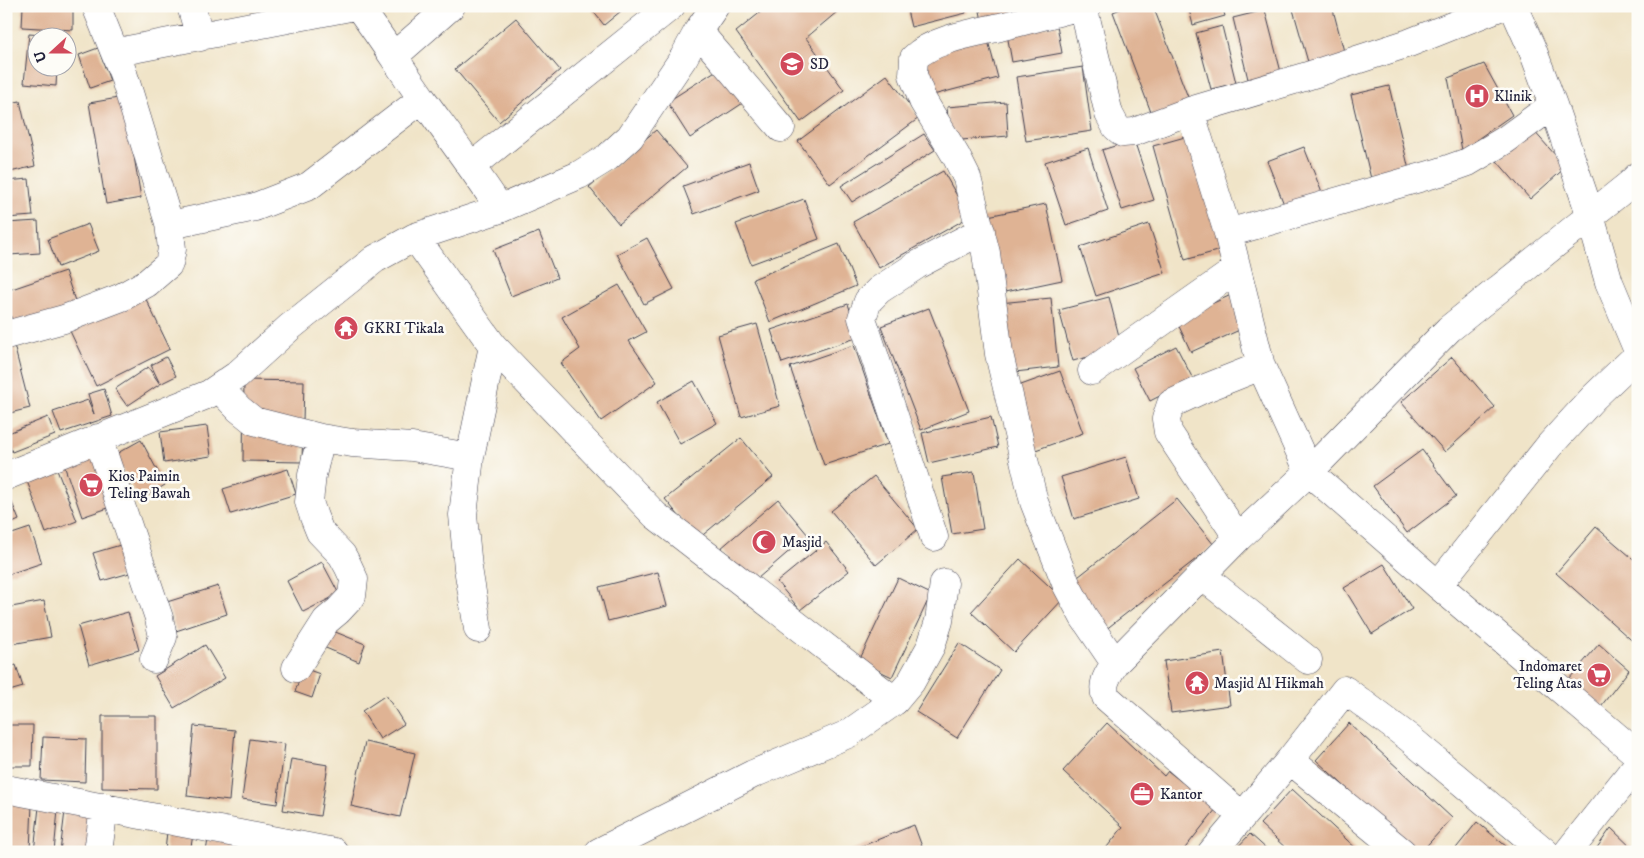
<svg xmlns="http://www.w3.org/2000/svg" width="1644" height="858" font-family="'IM FELL DW Pica',serif">
  <style>
    .building { fill: #dfb394 }
    .lines { fill: none; stroke-linecap: round; stroke-linejoin: round }
    .minor-casing { stroke: #413f50; stroke-width: 29 }
    .major-casing { stroke: #413f50; stroke-width: 29 }
    .minor { stroke: #fff; stroke-width: 28 }
    .major { stroke: #fff; stroke-width: 28 }
    .labels { text-anchor: middle; stroke-width: 5; stroke-linejoin: round; paint-order: stroke }
    .poi-label { font-size: 15px; fill: #22223b; stroke: #fdfcf7; text-anchor: start }
  </style>
  <rect width="100%" height="100%" fill="#fdfcf7"/>
  <filter id="ink" filterUnits="userSpaceOnUse"><feTurbulence type="fractalNoise" baseFrequency=".02" numOctaves="2"/><feDisplacementMap in="SourceGraphic" scale="10" xChannelSelector="R" yChannelSelector="G"/><feConvolveMatrix kernelMatrix="1 2 1 2 8 2 1 2 1" color-interpolation-filters="sRGB"/></filter>
  <filter id="wash" filterUnits="userSpaceOnUse"><feTurbulence type="fractalNoise" baseFrequency=".0096" numOctaves="4" result="noise"/><feDisplacementMap in="SourceGraphic" scale="20" xChannelSelector="R" yChannelSelector="G"/><feGaussianBlur stdDeviation="1.12" result="paint"/><feColorMatrix in="noise" values="0 0 0 0 0 0 0 0 0 0 0 0 0 0 0 0 0 1.4 0 .05"/><feComposite in="paint" operator="in"/></filter>
  <g filter="url(#wash)">
    <rect width="100%" height="100%" fill="#f0e4c8"/>
    <g id="blocks">
      <path class="building" d="M23,6H73V30L22,27Z
        M589,6H627L604,25Z
        M768,6H844L806,38L844,90L801,122L736,32Z
        M906,6H964L966,13L911,27Z
        M979,6H1041L982,21Z
        M1128,6H1153L1191,105L1154,120L1113,12Z
        M1188,6H1222L1225,16L1193,25Z
        M1231,6H1249V7L1232,12Z
        M1292,6H1332L1346,59L1310,69Z
        M1265,10L1282,76L1249,83L1233,18Z
        M516,18L560,70L499,122L455,69Z
        M1057,25L1062,53L1012,62L1007,34Z
        M1222,26L1236,83L1211,89L1196,33Z
        M29,34L54,36V38H38V68H57L56,86L24,83Z
        M987,37L998,78L933,95L922,54Z
        M98,48L110,81L90,88L79,55Z
        M1484,64L1512,115L1462,150L1448,78Z
        M1083,67L1092,131L1026,141L1016,77Z
        M720,68L743,103L690,138L667,102Z
        M887,75L919,118L830,184L798,141Z
        M1389,86L1410,174L1372,183L1351,95Z
        M124,97L141,198L106,204L89,103Z
        M20,101L35,166L6,173V104Z
        M1006,102L1008,136L950,141L947,107Z
        M1532,129L1566,167L1530,199L1497,161Z
        M656,130L687,167L619,224L589,187Z
        M924,134L935,150L852,202L841,186Z
        M1192,135L1224,249L1185,260L1153,146Z
        M1134,140L1154,200L1122,210L1102,150Z
        M1304,147L1324,198L1287,212L1267,161Z
        M1088,148L1108,211L1066,225L1045,162Z
        M749,162L759,190L694,214L683,186Z
        M943,171L969,217L879,268L853,222Z
        M29,179L33,216L6,218V181Z
        M804,199L819,239L751,264L736,224Z
        M1046,204L1062,280L1000,293L983,217Z
        M38,221L40,253L9,255L6,223Z
        M88,224L99,251L58,267L48,239Z
        M1149,224L1165,273L1096,296L1080,247Z
        M539,232L557,278L511,296L493,250Z
        M647,238L674,289L644,304L617,254Z
        M839,244L856,286L770,322L753,279Z
        M65,271L77,307L15,328L6,303V291Z
        M619,285L646,332L629,341L657,382L601,421L561,363L580,349L562,317Z
        M144,295L170,349L96,386L70,331Z
        M1231,295L1246,327L1191,352L1176,320Z
        M1109,297L1122,348L1073,361L1059,310Z
        M1051,298L1058,367L1007,373L999,303Z
        M848,304L859,337L782,363L771,330Z
        M929,308L969,411L921,430L881,326Z
        M757,324L780,406L741,417L718,335Z
        M14,345L30,408L6,414V347Z
        M854,345L888,444L824,465L790,367Z
        M1176,346L1193,379L1150,401L1133,368Z
        M166,357L176,376L160,384L127,406L115,389L148,367L160,384L151,365Z
        M1452,357L1495,407L1445,452L1401,402Z
        M1060,371L1083,433L1030,452L1007,390Z
        M244,380L304,381L302,462L243,461Z
        M694,381L717,423L680,444L657,402Z
        M104,389L112,416L61,433L53,412L88,400L94,414L88,394Z
        M48,417L55,435L12,452L6,438V434Z
        M991,417L998,447L929,463L922,433Z
        M207,426L211,456L164,463L160,432Z
        M741,438L773,477L698,539L665,499Z
        M141,440L165,485L139,500L114,455Z
        M1422,450L1456,496L1407,533L1373,486Z
        M100,453L117,505L82,517L64,465Z
        M1126,457L1139,499L1074,519L1061,477Z
        M288,469L296,494L231,514L223,489Z
        M57,470L77,521L46,533L27,481Z
        M974,472L983,529L952,534L942,477Z
        M874,476L918,529L876,565L831,511Z
        M10,498L19,520L6,526V499Z
        M778,499L808,535L750,585L720,549Z
        M1177,499L1214,545L1105,630L1069,584Z
        M1596,527L1638,563V646L1556,573Z
        M30,528L42,563L6,575V536Z
        M826,542L849,571L800,610L777,582Z
        M124,544L133,572L102,581L93,553Z
        M1020,559L1063,599L1014,652L971,612Z
        M322,562L339,594L303,612L287,581Z
        M1384,564L1412,609L1372,634L1344,588Z
        M658,572L667,606L608,621L599,587Z
        M898,578L931,594L892,677L859,661Z
        M218,586L227,614L176,631L167,602Z
        M44,601L51,637L6,645V608Z
        M128,612L139,650L89,665L78,626Z
        M328,629L365,644L359,662L321,646Z
        M959,643L1000,670L957,738L916,712Z
        M1599,644L1629,670L1598,710L1569,679Z
        M205,645L225,678L174,708L155,676Z
        M1223,652L1230,705L1171,713L1164,661Z
        M16,665L23,687L6,692V668Z
        M303,668L320,674L312,698L295,692Z
        M386,695L404,724L380,739L362,711Z
        M102,716H157V789L102,788Z
        M1107,723L1164,776L1168,771L1216,809L1182,852H1103L1123,827L1063,771Z
        M1349,723L1452,818L1421,852H1416L1316,760Z
        M6,725H33L32,766H6Z
        M194,726L235,730L229,801L187,796Z
        M43,737L86,739L85,782L41,780Z
        M250,739L285,744L277,804L242,799Z
        M365,742L415,753L400,817L351,806Z
        M291,759L328,765L320,816L283,810Z
        M1292,789L1360,852H1290L1260,824Z
        M6,803L32,804L30,851L6,850Z
        M39,807L58,810L54,852H34Z
        M65,811L92,814L88,852H60Z
        M1477,822L1513,852H1453Z
        M914,825L924,852H847Z
        M1611,828L1636,852H1594Z
        M167,831L193,835L190,852H165Z
        M1250,834L1270,852H1233Z
        M208,839L236,844L235,852H206Z"/>
    </g>
  </g>
  <g filter="url(#ink)">
    <use href="#blocks" fill-opacity="0" stroke="#413f50" stroke-width="1"/>
    <g class="lines">
      <defs>
        <path id="minor" d="M191,6L200,37
          M358,6C381,37 401,69 423,100C449,136 476,172 500,209
          M1082,6C1055,13 1027,20 1000,27C974,33 933,39 914,58L913,75L923,101L956,156L967,178L986,253L999,354L1034,502L1067,586L1083,616L1115,663
          M1083,6L1109,114L1116,127L1123,133L1134,132L1190,111L1304,77L1409,43L1502,6
          M1513,6L1533,51L1553,105L1587,205L1609,282L1638,351
          M698,31L781,128
          M128,50L355,6
          M394,56L451,6
          M1190,111L1228,233L1261,366L1309,472L1438,585L1638,755
          M472,166L671,6
          M180,223L255,207L309,186L422,99
          M1228,233L1440,172L1468,162L1505,140L1553,105
          M415,237L493,346L655,515L895,701
          M6,335L64,319L122,297L147,283L169,264L172,249L169,223L123,73L96,6
          M1092,371L1237,269
          M219,388L239,409L254,421L321,438L352,443L412,447L470,457
          M98,438L159,618L163,637L154,659
          M6,476L209,394L237,375L290,327L375,259L415,237L500,209L579,175L608,157L630,137L684,57L698,31L715,6
          M934,537L862,318L868,301L879,290L917,265L981,231
          M1238,538L1168,432L1166,419L1171,404L1203,389L1261,366
          M1201,575L1308,660
          M1438,585L1549,446L1594,397L1638,355
          M478,629L468,568L463,515L470,457L493,346
          M296,668L326,621L338,611L352,596L354,579L348,566L342,555L320,532L314,517L309,502L312,475L321,438
          M1290,760L1345,690L1408,737L1545,852
          M6,789L334,852
          M1242,816L1106,697C1101,683 1108,675 1115,663L1238,538L1309,472L1449,329L1630,184L1638,176
          M98,852L104,807
          M599,852L753,774L848,734L895,701L911,682L931,646L939,621L944,583
          M1212,852L1290,760L1402,852"/>
        <path id="major" d="M1568,852L1638,764"/>
      </defs>
      <use href="#minor" class="minor-casing"/>
      <use href="#major" class="major-casing"/>
      <use href="#minor" class="minor"/>
      <use href="#major" class="major"/>
    </g>
  </g>
  <defs>
    <symbol id="school-disc" viewBox="-11 -11 22 22"><circle r="9.5" fill="#d1495b" stroke="#fdfcf7"/><path d="M0-5L7-2L0 1L-7-2ZM-4 1L0 2.5L4 1V4Q0 6-4 4Z" fill="#fff"/></symbol>
    <symbol id="hospital-disc" viewBox="-11 -11 22 22"><circle r="9.5" fill="#d1495b" stroke="#fdfcf7"/><path d="M-5-5h3v3.5h4V-5h3V5h-3V1.5h-4V5h-3Z" fill="#fff"/></symbol>
    <symbol id="temple-disc" viewBox="-11 -11 22 22"><circle r="9.5" fill="#d1495b" stroke="#fdfcf7"/><path d="M0-6L5-2H3V0L6.5 2.5H4V6H1.5V3h-3V6H-4V2.5H-6.5L-3 0V-2H-5Z" fill="#fff"/></symbol>
    <symbol id="supermarket-disc" viewBox="-11 -11 22 22"><circle r="9.5" fill="#d1495b" stroke="#fdfcf7"/><path d="M-6-5.5h2.5l.6 2H6L4.5 2H-2.5L-4.4-4H-6ZM-1.5 3.2a1.3 1.3 0 1 0 .1 0ZM3 3.2a1.3 1.3 0 1 0 .1 0Z" fill="#fff"/></symbol>
    <symbol id="mosque-disc" viewBox="-11 -11 22 22"><circle r="9.5" fill="#d1495b" stroke="#fdfcf7"/><path d="M3.5-4.9A6 6 0 1 0 3.5 4.9A5 5 0 1 1 3.5-4.9Z" fill="#fff"/></symbol>
    <symbol id="office-disc" viewBox="-11 -11 22 22"><circle r="9.5" fill="#d1495b" stroke="#fdfcf7"/><path d="M-6-3h4V-5.5h4V-3h4V5H-6ZM-1-4.5V-3h2v-1.5ZM-6 0V1H6V0Z" fill="#fff"/></symbol>
  </defs>
  <g fill-rule="evenodd">
    <use href="#school-disc" x="778" y="50" width="28" height="28"/>
    <use href="#hospital-disc" x="1463" y="82" width="28" height="28"/>
    <use href="#temple-disc" x="332" y="314" width="28" height="28"/>
    <use href="#supermarket-disc" x="77" y="471" width="28" height="28"/>
    <use href="#mosque-disc" x="750" y="528" width="28" height="28"/>
    <use href="#supermarket-disc" x="1585" y="661" width="28" height="28"/>
    <use href="#temple-disc" x="1183" y="669" width="28" height="28"/>
    <use href="#office-disc" x="1128" y="780" width="28" height="28"/>
  </g>
  <g class="labels">
    <g class="poi-label">
      <text x="810" y="69">SD</text>
      <text x="1494" y="101">Klinik</text>
      <text x="364" y="333">GKRI Tikala</text>
      <text x="108" y="481">Kios Paimin<tspan x="108" dy="17">Teling Bawah</tspan></text>
      <text x="782" y="547">Masjid</text>
      <text x="1582" y="671" text-anchor="end">Indomaret<tspan x="1582" dy="17">Teling Atas</tspan></text>
      <text x="1214" y="688">Masjid Al Hikmah</text>
      <text x="1160" y="799">Kantor</text>
    </g>
  </g>
  <rect width="1644" height="858" fill="none" stroke="#fdfcf7" stroke-width="25"/>
  <g transform="translate(52 52) rotate(249)"><circle r="24" fill="#fdfcf7" stroke="#a5a5ac"/>
  <path d="M0-4L9 19L0 12L-9 19Z" fill="#d1495b"/>
  <text y="-8" font-size="14" font-weight="bold" text-anchor="middle" fill="#22223b">U</text>
  </g>
</svg>
